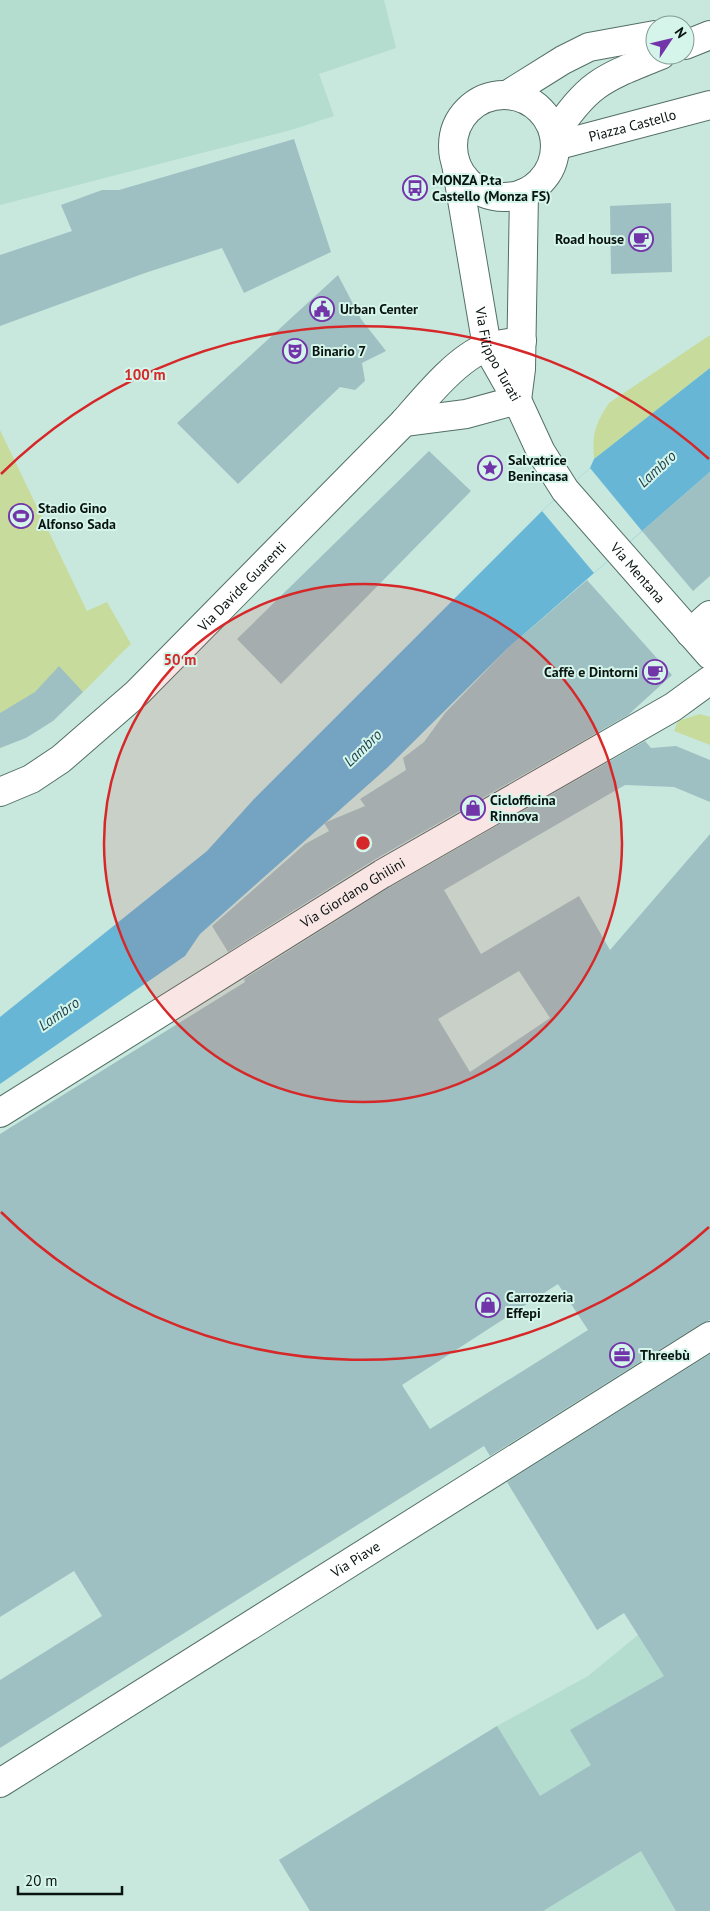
<svg xmlns="http://www.w3.org/2000/svg" width="710" height="1911" font-family="'PT Sans',sans-serif">
  <style>
    .built { fill: #b4dccf }
    .green { fill: #c7db9c }
    .water { fill: #67b6d6 }
    .pier { fill: #c8e8de }
    .building { fill: #9fc0c2; fill-rule: evenodd }
    .lines { fill: none; stroke-linecap: round; stroke-linejoin: round }
    .street-casing { stroke: #536f67; stroke-width: 30 }
    .secondary-casing { stroke: #536f67; stroke-width: 30 }
    .street { stroke: #fff; stroke-width: 28 }
    .secondary { stroke: #fff; stroke-width: 28 }
    .ring { fill: none; stroke: #d62828; stroke-width: 2.5 }
    .labels { text-anchor: middle; stroke-width: 4; stroke-linejoin: round; paint-order: stroke }
    .street-label { font-size: 14px; fill: #091411; stroke: #d5f5eb }
    .poi-label { font-size: 14px; font-weight: bold; fill: #091411; stroke: #d5f5eb; text-anchor: start }
    .water-label { font-size: 15px; font-style: italic; fill: #1b3f4d; stroke: #d5f5eb }
    .centre { fill: #d62828; stroke: #d5f5eb; stroke-width: 2.5 }
    .ring-label { font-size: 15px; text-anchor: middle; font-weight: bold; fill: #d62828; stroke: #d5f5eb; stroke-width: 4; stroke-linejoin: round; paint-order: stroke }
  </style>
  <rect width="100%" height="100%" fill="#c8e8de"/>
  <path class="built" d="M0,0H384L396,48L319,74L334,116L291,130L0,205Z
    M710,1593V1911H310L279,1860L497,1726L588,1676L638,1635Z"/>
  <path class="green" d="M710,335V368L594,459C592,434 595,424 609,403Z
    M0,430L87,611L107,602L131,644C87,686 60,725 0,748Z
    M700,714L710,717V745L674,731L678,721Z"/>
  <path class="water" d="M710,368V472L508,648L387,768L200,934L185,956L0,1084V1017L207,851L254,799L542,511L590,468L594,459Z"/>
  <path class="pier" d="M590,468L642,531L594,573L542,511Z"/>
  <path class="building" d="M294,139L331,252L244,293L222,248L145,273L0,326V255L72,231L61,205L102,190H119Z
    M671,203L672,272L611,274L610,206Z
    M338,275L361,319L386,351L362,363L365,381L355,390L340,387L238,484L177,423Z
    M429,451L471,491L281,684L237,639Z
    M710,472V576L693,591L642,531Z
    M587,580L672,675L628,715L374,860L228,952L212,926L305,844L329,831L324,823L365,806L360,799L406,770L403,758L424,742L445,713L509,647Z
    M59,666L83,692L53,721L26,738L0,748V713L35,692Z
    M645,741L651,748L676,746L710,760V802L674,787L625,785L444,890L481,954L579,896L610,950L710,834V1320L702,1323L490,1456L484,1446L0,1748V1680L102,1616L74,1571L0,1617V1134L245,982L244,979L390,887ZM519,971L550,1018L470,1072L438,1019ZM558,1284L588,1330L430,1429L402,1385Z
    M710,1354V1911H676L641,1851L543,1911H310L279,1860L497,1726L540,1796L591,1765L570,1730L664,1676L624,1613L597,1630L507,1482Z"/>
  <g class="lines">
    <defs>
      <g id="street">
        <path id="s1" d="M555,146L710,105"/>
        <path d="M404,422L466,414L517,400"/>
        <path d="M690,633L710,615"/>
        <path id="s2" d="M0,792L31,779L61,759L137,693L404,422C425,398 457,358 487,347C498,344 511,343 522,341"/>
        <path id="s3" d="M0,1113L382,874L673,707L710,680"/>
        <path id="s4" d="M0,1783L710,1336"/>
      </g>
      <g id="secondary">
        <path d="M685,45L710,35"/>
        <path d="M507,95L563,60L589,47L655,35"/>
        <circle cx="504" cy="146" r="51"/>
        <path d="M554,135C588,82 604,78 661,55"/>
        <path id="s5" d="M456,164L487,347L517,400L541,452L565,490L710,655"/>
        <path d="M517,400L521,369L524,193"/>
      </g>
    </defs>
    <use href="#street" class="street-casing"/>
    <use href="#secondary" class="secondary-casing"/>
    <use href="#street" class="street"/>
    <use href="#secondary" class="secondary"/>
  </g>
  <circle cx="363" cy="843" r="259" fill="#d62828" fill-opacity=".12"/>
  <g class="ring">
    <circle cx="363" cy="843" r="259"/>
    <path d="M709 1227A517 517 0 0 1 1 1212M1 474A517 517 0 0 1 709 459"/>
  </g>
  <defs>
    <symbol id="bus-ring" viewBox="-11 -11 22 22"><circle r="9.5" fill="#d5f5eb" stroke="#7234a9" stroke-width="1.5"/><path d="M-5-6H5V4H4V6H2V4H-2V6H-4V4H-5ZM-3.5-4V0h7V-4ZM-3.5 1.2v1.5H-2V1.2ZM2 1.2v1.5H3.5V1.2Z" fill="#7234a9"/></symbol>
    <symbol id="cafe-ring" viewBox="-11 -11 22 22"><circle r="9.5" fill="#d5f5eb" stroke="#7234a9" stroke-width="1.5"/><path d="M-5.5-4.5H6V0H3Q3 3.5 0 3.5H-2.5Q-5.5 3.5-5.5 0ZM3-3.2v2h1.7v-2ZM-6 4.5H4V6H-6Z" fill="#7234a9"/></symbol>
    <symbol id="civic-ring" viewBox="-11 -11 22 22"><circle r="9.5" fill="#d5f5eb" stroke="#7234a9" stroke-width="1.5"/><path d="M-.6-6.5H3V-4.5H.6V-3L4-1V1h2V6H-6V1h2V-1L-.6-3ZM-1.2 2.5V6h2.4V2.5Z" fill="#7234a9"/></symbol>
    <symbol id="theatre-ring" viewBox="-11 -11 22 22"><circle r="9.5" fill="#d5f5eb" stroke="#7234a9" stroke-width="1.5"/><path d="M-5-5.5Q0-4 5-5.5V0Q5 5 0 6Q-5 5-5 0ZM-3.3-2.5H-1v1.5H-3.3ZM1-2.5H3.3v1.5H1ZM-2.8 1Q0 5.5 2.8 1Z" fill="#7234a9"/></symbol>
    <symbol id="sight-ring" viewBox="-11 -11 22 22"><circle r="9.5" fill="#d5f5eb" stroke="#7234a9" stroke-width="1.5"/><path d="M0-6L1.8-2.2L6-1.7L2.9 1.2L3.7 5.4L0 3.3L-3.7 5.4L-2.9 1.2L-6-1.7L-1.8-2.2Z" fill="#7234a9"/></symbol>
    <symbol id="stadium-ring" viewBox="-11 -11 22 22"><circle r="9.5" fill="#d5f5eb" stroke="#7234a9" stroke-width="1.5"/><path d="M0-5a6.5 5 0 1 0 0 10a6.5 5 0 1 0 0-10ZM-3.5-1.8h7v3.6h-7Z" fill="#7234a9"/></symbol>
    <symbol id="shop-ring" viewBox="-11 -11 22 22"><circle r="9.5" fill="#d5f5eb" stroke="#7234a9" stroke-width="1.5"/><path d="M-5-2.5h2.3a2.7 3.5 0 0 1 5.4 0H5L5.5 6h-11ZM-1.5-2.5h3a1.5 2.3 0 0 0-3 0Z" fill="#7234a9"/></symbol>
    <symbol id="office-ring" viewBox="-11 -11 22 22"><circle r="9.5" fill="#d5f5eb" stroke="#7234a9" stroke-width="1.5"/><path d="M-6-3h4V-5.5h4V-3h4V5H-6ZM-1-4.5V-3h2v-1.5ZM-6 0V1H6V0Z" fill="#7234a9"/></symbol>
  </defs>
  <g fill-rule="evenodd">
    <use href="#bus-ring" x="401" y="174" width="28" height="28"/>
    <use href="#cafe-ring" x="627" y="225" width="28" height="28"/>
    <use href="#civic-ring" x="308" y="295" width="28" height="28"/>
    <use href="#theatre-ring" x="281" y="337" width="28" height="28"/>
    <use href="#sight-ring" x="476" y="454" width="28" height="28"/>
    <use href="#stadium-ring" x="7" y="502" width="28" height="28"/>
    <use href="#cafe-ring" x="641" y="658" width="28" height="28"/>
    <use href="#shop-ring" x="459" y="794" width="28" height="28"/>
    <use href="#shop-ring" x="474" y="1291" width="28" height="28"/>
    <use href="#office-ring" x="608" y="1341" width="28" height="28"/>
  </g>
  <g class="labels">
    <g class="street-label">
      <text dy="5" stroke="none"><textPath href="#s1" startOffset="80">Piazza Castello</textPath></text>
      <text dy="5" stroke="none"><textPath href="#s5" startOffset="196">Via Filippo Turati</textPath></text>
      <text dy="5" stroke="none"><textPath href="#s5" startOffset="459">Via Mentana</textPath></text>
      <text dy="5" stroke="none"><textPath href="#s2" startOffset="320">Via Davide Guarenti</textPath></text>
      <text dy="5" stroke="none"><textPath href="#s3" startOffset="416">Via Giordano Ghilini</textPath></text>
      <text dy="5" stroke="none"><textPath href="#s4" startOffset="420">Via Piave</textPath></text>
    </g>
    <g class="poi-label">
      <text x="432" y="185">MONZA P.ta<tspan x="432" dy="16">Castello (Monza FS)</tspan></text>
      <text x="624" y="244" text-anchor="end">Road house</text>
      <text x="340" y="314">Urban Center</text>
      <text x="312" y="356">Binario 7</text>
      <text x="508" y="465">Salvatrice<tspan x="508" dy="16">Benincasa</tspan></text>
      <text x="38" y="513">Stadio Gino<tspan x="38" dy="16">Alfonso Sada</tspan></text>
      <text x="638" y="677" text-anchor="end">Caffè e Dintorni</text>
      <text x="490" y="805">Ciclofficina<tspan x="490" dy="16">Rinnova</tspan></text>
      <text x="506" y="1302">Carrozzeria<tspan x="506" dy="16">Effepi</tspan></text>
      <text x="640" y="1360">Threebù</text>
    </g>
    <g class="water-label">
      <text transform="translate(657 469) rotate(-43)" y="5">Lambro</text>
      <text transform="translate(363 748) rotate(-44)" y="5">Lambro</text>
      <text transform="translate(59 1014) rotate(-35)" y="5">Lambro</text>
    </g>
  </g>
  <circle cx="363" cy="843" r="8" class="centre"/>
  <g class="ring-label">
    <text x="145" y="380">100 m</text>
    <text x="180" y="665">50 m</text>
  </g>
  <g transform="translate(670 40) rotate(55)"><circle r="24" fill="#d5f5eb" stroke="#839b94"/>
  <path d="M0-4L9 19L0 12L-9 19Z" fill="#7234a9"/>
  <text y="-8" font-size="14" font-weight="bold" text-anchor="middle" fill="#091411">N</text>
  </g>
  <path d="M18 1886v8h104v-8" fill="none" stroke="#091411" stroke-width="2.5"/>
  <text x="25" y="1886" font-size="15" fill="#091411" stroke="#d5f5eb" stroke-width="4" paint-order="stroke">20 m</text>
</svg>
